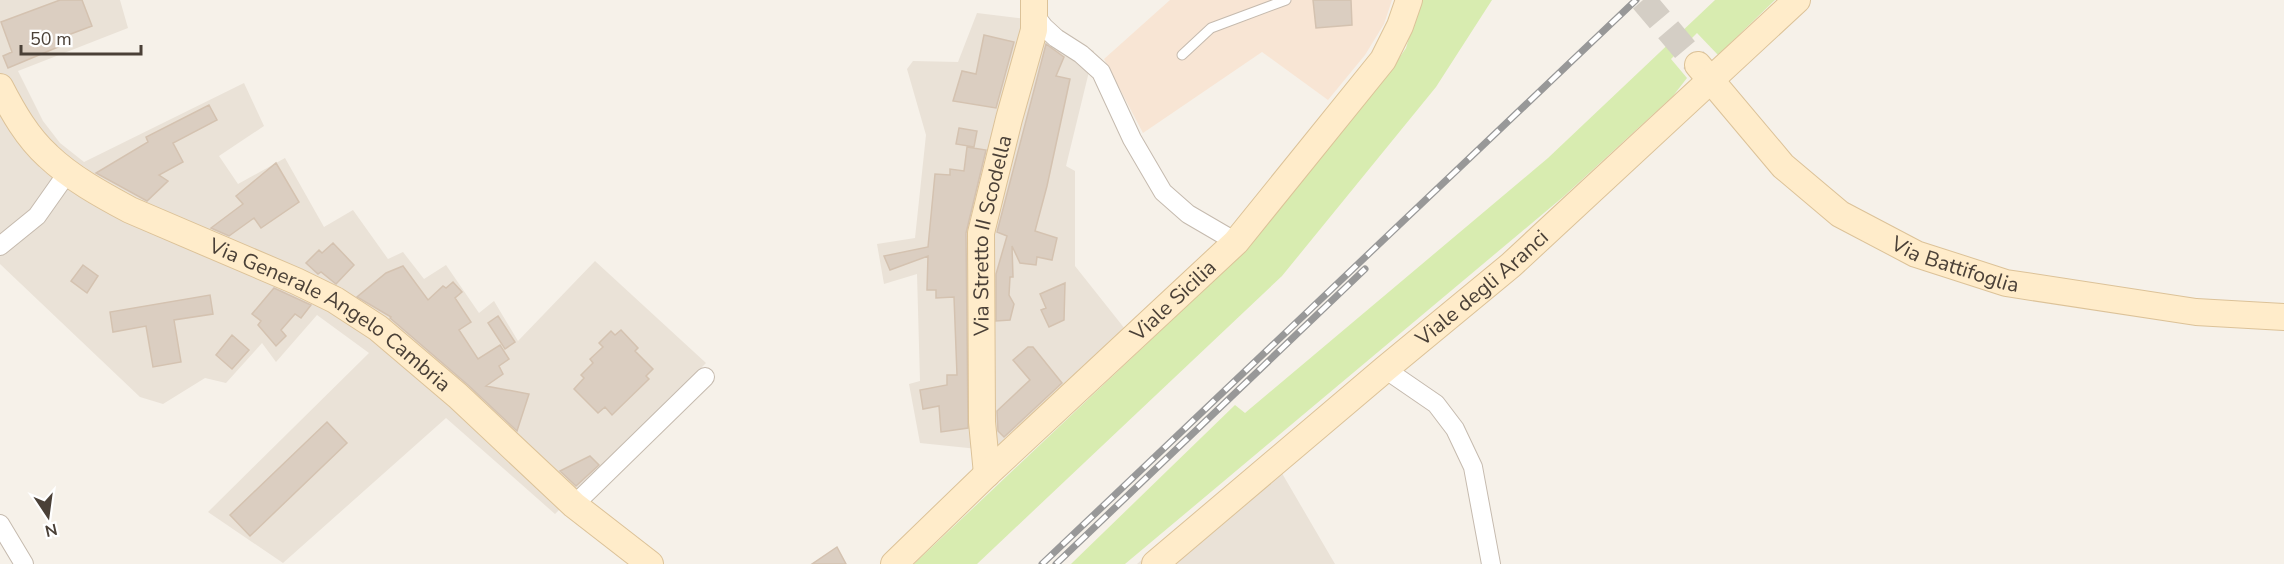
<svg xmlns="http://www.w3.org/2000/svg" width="2284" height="564" font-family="'Nunito Sans',sans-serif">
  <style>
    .residential { fill: #eae2d7 }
    .commercial { fill: #f8e5d4 }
    .green { fill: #d8ecb0 }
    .building { fill: #dbcec1; stroke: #d4c2b0; stroke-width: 1.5 }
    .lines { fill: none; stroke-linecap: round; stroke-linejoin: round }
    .secondary-tunnel { stroke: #d4cec5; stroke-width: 26; stroke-dasharray: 26 13; stroke-linecap: butt }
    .lane-casing { stroke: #c5baae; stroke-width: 11 }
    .street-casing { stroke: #c5baae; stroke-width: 20 }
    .secondary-casing { stroke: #dcc298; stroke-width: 28 }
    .lane { stroke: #fff; stroke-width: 9 }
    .street { stroke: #fff; stroke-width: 18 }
    .secondary { stroke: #ffecca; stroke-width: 26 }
    .rail-casing { stroke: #989898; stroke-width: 7 }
    .rail { stroke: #fff; stroke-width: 4.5; stroke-dasharray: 14; stroke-linecap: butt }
    .labels { text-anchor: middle; stroke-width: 4.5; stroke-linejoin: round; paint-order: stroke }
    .street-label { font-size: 21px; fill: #4a4037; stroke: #fff }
  </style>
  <rect width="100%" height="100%" fill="#f6f1e9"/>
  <path class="residential" d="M0,0H120L128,28L18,71L43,121L60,143L84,162L244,83L264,126L219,156L238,184L285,158L324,227L353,210L388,259L403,252L424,279L446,265L479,313L494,301L518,341L595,261L706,363L555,514L446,418L283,563L208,512L369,353L317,315L276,362L262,343L226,383L205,378L163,404L140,397L0,264Z
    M977,13L1027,19L1094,51L1066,166L1075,171V266L1125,329L997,451L920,443L909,384L920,381L917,274L884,284L877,244L915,238L926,135L907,69L913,61L958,62Z
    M1269,451L1335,564H1137Z"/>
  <path class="commercial" d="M1170,0H1313L1316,28L1352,25L1351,0H1392L1384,24L1365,55L1328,100L1262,52L1143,133L1104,59Z"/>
  <path class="green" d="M1420,0H1492L1436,87L1282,276L977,564H914L1247,249L1397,61L1406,48Z
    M1715,0H1775L1718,55L1697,33L1671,59L1687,78L1673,96L1563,197L1125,564H1071L1235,405L1245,413L1548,158Z"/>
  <path class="building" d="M60,0H82L92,26L68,35L70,42L8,68L3,56L12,52L1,22Z
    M1313,0H1351L1352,25L1316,28Z
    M984,35L1014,42L996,108L953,101L962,71L976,74Z
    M1046,44L1064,57L1056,76L1070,79L1047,186L1035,231L1057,238L1052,260L1037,257L1036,265L1020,263L1012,246L1013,277H1010L1009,295L1014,304L1010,320L996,321V274L1007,236L997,232Z
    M209,105L217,120L173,143L183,162L159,175L168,181L147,201L96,173L148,142L146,137Z
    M959,128L977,131L974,147L956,144Z
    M967,147L986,150L966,233L968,428L941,432L939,406L923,409L920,390L947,385V375H957L954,297L936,298V290H927L928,256L890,270L884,256L928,247L935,174L950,175V169L964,171Z
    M276,163L299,202L261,228L254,218L229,236L211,228L243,204L236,196Z
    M333,243L354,265L336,284L321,272L318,274L306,263L319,250L322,253Z
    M83,265L98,276L87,293L71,281Z
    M403,266L428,300L443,286L446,288L453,282L462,292L455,298L471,322L459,330L478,359L500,345L509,359L499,366L503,374L486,386L529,394L517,431L468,385L390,318L391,317L357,297L386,273Z
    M1065,283L1064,320L1049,327L1041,310L1046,308L1040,294Z
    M274,288L311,305L301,318L295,314L281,330L286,336L276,346L258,325L261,321L252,314Z
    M210,295L213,314L174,320L181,362L153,367L146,326L113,332L110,312Z
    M498,316L515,342L505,349L488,323Z
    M621,330L638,348L635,351L653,369L646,376L649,379L612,415L605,407L598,413L574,389L584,378L581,375L593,363L590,359L603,347L599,343L611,331L615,335Z
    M232,335L249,350L232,369L216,355Z
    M1028,347H1033L1062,383L1004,437L998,431L997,411L1030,380L1013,360Z
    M327,422L347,443L250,536L230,515Z
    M590,456L599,465L576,486L560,471Z
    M837,547L846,564H812Z"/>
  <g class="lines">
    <path class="secondary-tunnel" d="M1643,0L1698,65"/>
    <defs>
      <path id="lane" d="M1182,55L1211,28L1286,0"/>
      <path id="street" d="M1034,14L1044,27L1056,38L1081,54L1101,72L1132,139L1163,192L1188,214L1236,242
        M0,246L37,216L68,172
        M1385,369L1436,404L1455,429L1473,467L1491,564
        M574,505L705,377
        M0,524L24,564"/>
      <g id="secondary">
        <path id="s1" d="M1698,65L1783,166L1840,214L1916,254L2006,283L2196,312L2284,317"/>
        <path id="s2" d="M0,87C13,112 27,137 48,156C71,178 102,195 130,210L296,281L335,300L378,328L458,396L574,505L650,564"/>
        <path id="s3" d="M987,474L982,422L981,233L1009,119L1034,30V0"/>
        <path id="s4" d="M894,564L987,474L1236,242L1383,60L1400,26L1409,0"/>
        <path id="s5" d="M1155,564L1385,369L1511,265L1797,0"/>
      </g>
    </defs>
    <use href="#lane" class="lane-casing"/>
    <use href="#street" class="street-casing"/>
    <use href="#secondary" class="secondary-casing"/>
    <use href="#lane" class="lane"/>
    <use href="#street" class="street"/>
    <use href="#secondary" class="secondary"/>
    <defs>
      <path id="rail" d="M1042,564L1636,0
        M1056,564L1365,269"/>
    </defs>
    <use href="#rail" class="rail-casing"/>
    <use href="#rail" class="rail"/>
  </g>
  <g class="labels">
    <g class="street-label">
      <text dy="7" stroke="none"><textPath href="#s3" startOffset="240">Via Stretto II Scodella</textPath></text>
      <text dy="7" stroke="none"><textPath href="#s1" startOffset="333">Via Battifoglia</textPath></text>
      <text dy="7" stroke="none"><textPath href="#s5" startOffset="428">Viale degli Aranci</textPath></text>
      <text dy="7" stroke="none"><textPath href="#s4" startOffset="384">Viale Sicilia</textPath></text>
      <text dy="7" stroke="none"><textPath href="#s2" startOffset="410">Via Generale Angelo Cambria</textPath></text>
    </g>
  </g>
  <g transform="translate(48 516) rotate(167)" stroke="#ffffff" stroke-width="4.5" paint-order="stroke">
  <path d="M0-4.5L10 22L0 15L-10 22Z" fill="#4a4037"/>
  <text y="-9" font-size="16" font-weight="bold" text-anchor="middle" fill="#4a4037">N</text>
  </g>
  <path d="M21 45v9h120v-9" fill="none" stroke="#4a4037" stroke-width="3"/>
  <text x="30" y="45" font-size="18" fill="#4a4037" stroke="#ffffff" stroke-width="4.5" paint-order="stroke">50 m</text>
</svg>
